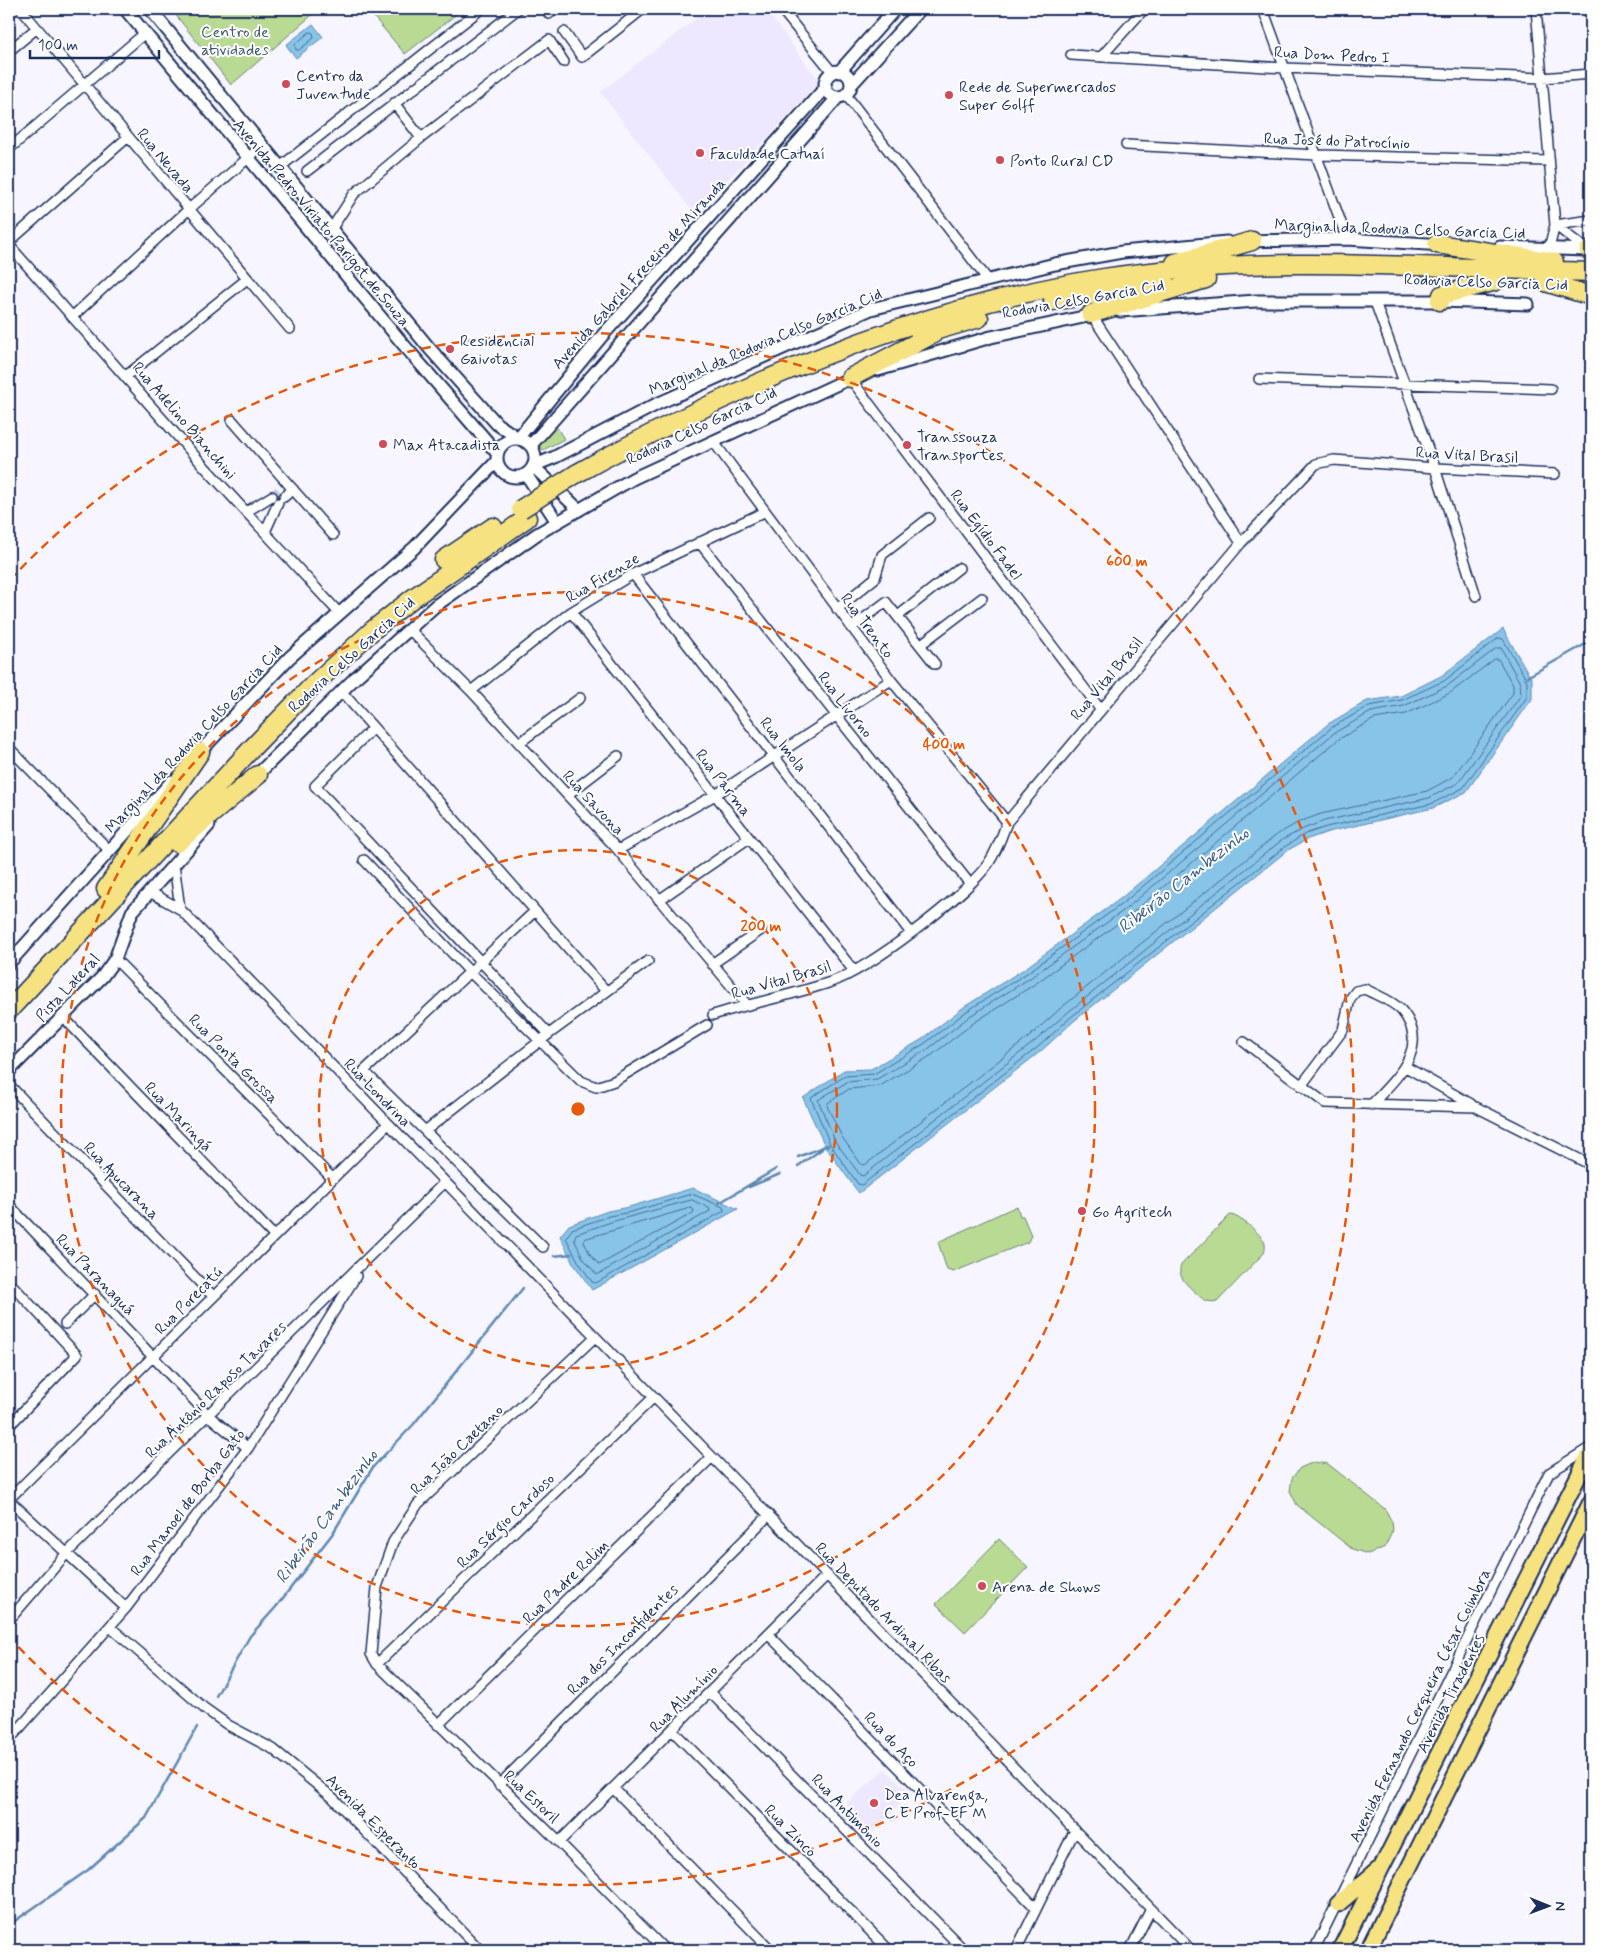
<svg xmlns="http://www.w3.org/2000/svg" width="1600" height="1959" font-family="Mynerve,sans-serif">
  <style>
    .built { fill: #ede8ff }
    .green { fill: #b8da93; stroke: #6a8478 }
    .water { fill: #88c4e8; stroke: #5c88b1 }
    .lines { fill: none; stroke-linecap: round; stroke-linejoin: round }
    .shore { stroke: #476b95; stroke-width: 1 }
    .stream { stroke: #5c88b1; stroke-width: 2.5 }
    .minor-tunnel { stroke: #cbcddf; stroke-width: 9; stroke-dasharray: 9 4.5; stroke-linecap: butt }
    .minor-casing { stroke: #1b2f5e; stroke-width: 12 }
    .tertiary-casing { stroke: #1b2f5e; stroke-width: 15 }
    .trunk-casing { stroke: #1b2f5e; stroke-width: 19 }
    .motorway-casing { stroke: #1b2f5e; stroke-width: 21 }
    .minor { stroke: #fff; stroke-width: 9 }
    .tertiary { stroke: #fff; stroke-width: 11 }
    .trunk { stroke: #f6e281; stroke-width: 15 }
    .motorway { stroke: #f6e281; stroke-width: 18 }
    .motorway-bridge-casing { stroke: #1b2f5e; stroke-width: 21; stroke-linecap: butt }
    .motorway-bridge { stroke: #f6e281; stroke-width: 18 }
    .ring { fill: none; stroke: #e8590c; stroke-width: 2.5; stroke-dasharray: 9 6 }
    .poi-dot { fill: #d1495b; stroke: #fff; stroke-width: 2 }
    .labels { text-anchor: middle; stroke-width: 4; stroke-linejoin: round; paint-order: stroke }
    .park-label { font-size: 16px; fill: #425a6b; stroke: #fff }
    .street-label { font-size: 16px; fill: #1b2f5e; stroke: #fff }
    .poi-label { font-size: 16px; fill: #1b2f5e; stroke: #fff; text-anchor: start }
    .water-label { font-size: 18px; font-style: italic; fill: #3c5c87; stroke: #fff }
    .centre { fill: #e8590c; stroke: #fff; stroke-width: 2.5 }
    .ring-label { font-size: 15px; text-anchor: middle; font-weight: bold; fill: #e8590c; stroke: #fff; stroke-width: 4; stroke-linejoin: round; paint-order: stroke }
  </style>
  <rect width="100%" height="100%" fill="#f7f5ff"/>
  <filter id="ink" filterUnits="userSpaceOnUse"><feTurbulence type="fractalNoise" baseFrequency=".02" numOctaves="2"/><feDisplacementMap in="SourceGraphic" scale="10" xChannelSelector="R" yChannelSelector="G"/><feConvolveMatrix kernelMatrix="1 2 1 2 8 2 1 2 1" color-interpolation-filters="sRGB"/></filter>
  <g filter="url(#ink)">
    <path class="built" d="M709,9H765L820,82L695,214L600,92Z
      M885,1769L911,1793L864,1841L835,1813Z"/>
    <path class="green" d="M171,9H319L231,85Z
      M367,9H463L405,54Z
      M556,426L564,439L543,450L539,446L540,440Z
      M1017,1206L1020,1216H1023L1031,1235L1028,1242L953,1272L947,1270L938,1242Z
      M1230,1215C1238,1215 1260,1233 1264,1241C1266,1245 1265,1249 1264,1253L1217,1302L1205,1301C1196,1292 1175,1279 1181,1265Z
      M1314,1462L1328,1464L1385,1509L1392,1522L1393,1530L1385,1547L1368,1554L1352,1549L1297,1505L1290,1491L1292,1478L1300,1468Z
      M999,1539L1028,1567L965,1632L936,1604Z"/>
    <path class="water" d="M313,24L323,37L296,58L286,45Z
      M1503,629L1532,680V699L1466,792L1433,808L1328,832L1308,839L1288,850L1074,1021L1041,1051L859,1193L855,1188L825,1146L803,1098L844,1070L871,1069L921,1040L964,1007L1024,969L1120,899L1328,724L1367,701L1401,696L1441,676Z
      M693,1188L738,1209L592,1290L573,1263L560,1236L569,1225L608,1211L629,1207Z"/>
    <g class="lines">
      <path class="shore" d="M310,32L313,33L314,38L299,50H296L295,45Z
        M1499,638L1503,639L1527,681V697L1463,788L1431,804L1326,827L1305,834L1286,846L1071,1017L1038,1047L862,1185L858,1184L830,1144L811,1098L845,1076L874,1074L924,1044L967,1011L1027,973L1123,903L1331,728L1369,706L1402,700L1444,681Z
        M1497,648H1501L1520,683L1521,695L1458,783L1429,798L1324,821L1303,829L1282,840L1067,1013L1034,1042L863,1176L860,1175L835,1141L818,1100L847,1082L877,1079L928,1049L970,1016L1030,978L1127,908L1334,733L1371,712L1404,706L1447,686Z
        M1495,659H1498L1513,685V693L1453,777L1427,791L1321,814L1299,822L1278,834L1062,1007L1029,1037L865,1165L861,1164L842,1137L827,1106L828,1103L849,1089L880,1086L932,1055L975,1022L1035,984L1131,914L1339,739L1374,719L1406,714L1450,693Z
        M692,1194L723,1207L724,1211L596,1283L592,1282L578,1261L566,1238L572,1229L609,1216L631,1212Z
        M692,1200L709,1208L710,1211L597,1275L583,1258L574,1239L576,1234L611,1222Z
        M691,1208L694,1210L693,1213L599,1265L590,1254L584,1242L585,1239Z"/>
      <path class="stream" d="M1527,677L1591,641
        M798,1157L828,1145
        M798,1166L822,1149
        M749,1187L780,1174
        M719,1203L776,1169
        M554,1256L571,1254
        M216,1696L250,1636L276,1607L333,1533L373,1467L413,1425L523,1288
        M9,1925L88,1870L146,1818L197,1727"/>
      <path class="minor-tunnel" d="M272,496L279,490"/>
      <defs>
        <path id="minor" d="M21,9L290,329
          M781,9L833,73
          M1263,9L1347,239
          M1536,9L1555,225L1549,248
          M549,14L555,9
          M564,32L582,57L643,9
          M9,51L37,28
          M1071,55L1284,68L1542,78L1591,74
          M1101,57L1144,9
          M846,95L988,280
          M394,103L421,138
          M1126,145L1318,155L1548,161
          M9,149L145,33
          M280,167L481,9
          M307,171L518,9
          M1555,225L1587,250
          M1555,225L1591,220
          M332,228L354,194L421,138L549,40L564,62
          M9,242L128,137
          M9,245L202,464L340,614
          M1375,302L1435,468L1476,596
          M1091,314L1241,543
          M72,317L188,210L262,146
          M126,376L247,279
          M850,378L1100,709
          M1259,379L1551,389
          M232,420L333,535
          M713,441L891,680L1007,822
          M284,497L293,489
          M246,512L272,496
          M265,532L278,503
          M699,542L970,884
          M633,574L911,933
          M837,609L875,578L882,555L929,518
          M571,612L854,971
          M898,616L959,568
          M851,628L886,602L935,664
          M409,629L471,691L618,850L747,1005
          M920,645L982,598
          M341,691L606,991
          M471,691L571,612L633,574L764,512
          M373,728L315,786L549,1034
          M519,743L580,698
          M9,748L110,851
          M567,795L618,756
          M618,850L715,795L891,680
          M364,860L470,972L581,1081L596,1087L614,1081L707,1025
          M174,864L180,909
          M150,892L180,909L1191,1950
          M659,900L749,838
          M535,911L364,1071L543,1247
          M115,959L332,1178
          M712,964L761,930
          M713,1015C752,1003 793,995 831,982C868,970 965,896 988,864C997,851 1002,836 1007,822L1241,543L1316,464L1334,460L1435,468L1555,474
          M63,1017L274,1236
          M1244,1042L1325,1103L1476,1107L1591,1165
          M1406,1067L1471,1104
          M9,1085L213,1296
          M1301,1086L1343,1030L1350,999L1356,991L1365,989C1376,995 1393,1001 1401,1010C1433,1047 1395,1079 1371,1105
          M425,1131L549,1034L648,961
          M9,1205L209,1416L248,1448
          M9,1293L14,1287L77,1355L9,1426
          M65,1324L95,1294
          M595,1337L418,1504L393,1542L377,1587L371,1654L377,1664L559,1842L665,1950
          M9,1499L388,1124
          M9,1500L126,1608
          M9,1620L66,1554L445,1182
          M110,1627L204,1708L228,1725L273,1749L332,1797L480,1950
          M768,1634L1036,1908
          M377,1664L654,1397
          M710,1692L964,1950
          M438,1725L712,1457
          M672,1730L889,1950
          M9,1740L126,1608L248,1448L356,1276
          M499,1785L769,1515
          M613,1788L771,1950
          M559,1842L827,1575
          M1016,1950L1075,1830
          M1130,1950L1151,1909
          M1314,1950L1549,1473L1591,1447"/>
        <path id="tertiary" d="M125,9L403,344L497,453
          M150,9L430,349L497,424L518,438L602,336L826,87
          M825 84a13 13 0 1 1 26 0a13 13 0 1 1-26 0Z
          M839,72L895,9
          M851,85L920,9
          M1245,241L1347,239L1444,245
          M1500,247L1587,250
          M1120,311L1256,301H1440L1528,304
          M878,370L991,337L1097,314
          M497 458a19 19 0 1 1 38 0a19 19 0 1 1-38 0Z
          M531,445L838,97
          M526,474L557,522
          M579,510L533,466L555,457L657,404L871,309L1055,264L1122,252L1227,242
          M195,757L289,658L414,548L497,461
          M253,779L355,678L435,606L537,534L634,478L855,376
          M9,963L172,781
          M9,1071L102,977L115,959L132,912L209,825"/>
        <path id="trunk" d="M1587,250H1591
          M1338,1904L1378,1870
          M1340,1950L1591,1451
          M1368,1950L1591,1502"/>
        <path id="motorway" d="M1437,244L1554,262
          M1175,263L1252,241
          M1545,282L1591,296
          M1053,301L1165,283
          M1440,301L1442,295L1496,281
          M1091,314L1206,279
          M920,335L979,318
          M850,378L933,334
          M576,474C739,383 918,307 1104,278C1265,253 1430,268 1591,272
          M444,560L493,527
          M177,843L258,775
          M106,889L200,752
          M9,1010L254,746L313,685L374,629L413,598L527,518"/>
      </defs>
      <use href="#minor" class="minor-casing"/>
      <use href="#tertiary" class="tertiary-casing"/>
      <use href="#trunk" class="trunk-casing"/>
      <use href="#motorway" class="motorway-casing"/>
      <use href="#minor" class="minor"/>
      <use href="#tertiary" class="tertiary"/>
      <use href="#trunk" class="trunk"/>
      <use href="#motorway" class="motorway"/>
      <defs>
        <path id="motorway-bridge" d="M521,509L576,474"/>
      </defs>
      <use href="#motorway-bridge" class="motorway-bridge-casing"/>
      <use href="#motorway-bridge" class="motorway-bridge"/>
    </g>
  </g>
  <g class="ring">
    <circle cx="578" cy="1109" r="259"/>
    <circle cx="578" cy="1109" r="517"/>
    <path d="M10 580A776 776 0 1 1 10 1638"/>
  </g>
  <g class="poi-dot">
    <circle cx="286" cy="84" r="5"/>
    <circle cx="949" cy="95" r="5"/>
    <circle cx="700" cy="153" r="5"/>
    <circle cx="1000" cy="160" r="5"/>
    <circle cx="450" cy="349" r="5"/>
    <circle cx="383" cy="444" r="5"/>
    <circle cx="907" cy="445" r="5"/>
    <circle cx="1082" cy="1211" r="5"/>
    <circle cx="982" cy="1586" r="5"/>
    <circle cx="874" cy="1803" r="5"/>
  </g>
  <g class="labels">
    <g class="park-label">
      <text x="235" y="37">Centro de<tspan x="235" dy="18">atividades</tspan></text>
    </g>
    <g class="street-label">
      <text transform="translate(1332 54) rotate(3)" y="6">Rua Dom Pedro I</text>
      <text transform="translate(1337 140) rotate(2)" y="6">Rua José do Patrocínio</text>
      <text transform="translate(166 160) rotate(50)" y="6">Rua Nevada</text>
      <text transform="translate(322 222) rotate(50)" y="6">Avenida Pedro Viriato Parigot de Souza</text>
      <text transform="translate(1400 228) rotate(2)" y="6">Marginal da Rodovia Celso Garcia Cid</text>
      <text transform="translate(638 273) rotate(-48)" y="6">Avenida Gabriel Freceiro de Miranda</text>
      <text transform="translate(1486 281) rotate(2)" y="6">Rodovia Celso Garcia Cid</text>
      <text transform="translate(1083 298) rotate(-10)" y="6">Rodovia Celso Garcia Cid</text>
      <text transform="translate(765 341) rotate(-23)" y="6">Marginal da Rodovia Celso Garcia Cid</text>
      <text transform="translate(185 420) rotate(49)" y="6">Rua Adelino Bianchini</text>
      <text transform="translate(701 425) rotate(-25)" y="6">Rodovia Celso Garcia Cid</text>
      <text transform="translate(1467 454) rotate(3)" y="6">Rua Vital Brasil</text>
      <text transform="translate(987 534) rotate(53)" y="6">Rua Egídio Fadel</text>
      <text transform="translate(602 577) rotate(-31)" y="6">Rua Firenze</text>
      <text transform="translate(868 625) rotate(53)" y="6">Rua Trento</text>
      <text transform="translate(351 654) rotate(-42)" y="6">Rodovia Celso Garcia Cid</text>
      <text transform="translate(1106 678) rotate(-50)" y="6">Rua Vital Brasil</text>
      <text transform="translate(846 704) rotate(52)" y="6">Rua Livorno</text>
      <text transform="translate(193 738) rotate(-47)" y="6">Marginal da Rodovia Celso Garcia Cid</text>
      <text transform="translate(784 744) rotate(52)" y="6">Rua Imola</text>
      <text transform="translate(724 782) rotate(52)" y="6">Rua Parma</text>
      <text transform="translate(594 802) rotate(47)" y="6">Rua Savona</text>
      <text transform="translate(781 979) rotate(-16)" y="6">Rua Vital Brasil</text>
      <text transform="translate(67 987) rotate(-47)" y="6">Pista Lateral</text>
      <text transform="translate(234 1058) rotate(45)" y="6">Rua Ponta Grossa</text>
      <text transform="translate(378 1092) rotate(46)" y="6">Rua Londrina</text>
      <text transform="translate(179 1116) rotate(46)" y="6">Rua Maringá</text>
      <text transform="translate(122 1180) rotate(46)" y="6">Rua Apucarana</text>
      <text transform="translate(96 1274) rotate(46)" y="6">Rua Paranaguá</text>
      <text transform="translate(188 1300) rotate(-45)" y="6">Rua Porecatú</text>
      <text transform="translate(215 1389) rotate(-44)" y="6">Rua Antônio Raposo Tavares</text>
      <text transform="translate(456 1449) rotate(-44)" y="6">Rua João Caetano</text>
      <text transform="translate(187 1502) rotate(-53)" y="6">Rua Manoel de Borba Gato</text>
      <text transform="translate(505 1520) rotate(-44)" y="6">Rua Sérgio Cardoso</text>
      <text transform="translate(565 1581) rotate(-44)" y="6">Rua Padre Rolim</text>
      <text transform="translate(884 1612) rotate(46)" y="6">Rua Deputado Ardinal Ribas</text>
      <text transform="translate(622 1639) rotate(-45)" y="6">Rua dos Inconfidentes</text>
      <text transform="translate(1450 1693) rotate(-63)" y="6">Avenida Tiradentes</text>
      <text transform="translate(683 1698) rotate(-45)" y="6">Rua Alumínio</text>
      <text transform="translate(1419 1705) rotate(-64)" y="6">Avenida Fernando Cerqueira César Coimbra</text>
      <text transform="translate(892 1739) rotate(46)" y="6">Rua do Aço</text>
      <text transform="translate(532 1796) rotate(43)" y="6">Rua Estoril</text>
      <text transform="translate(848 1810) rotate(46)" y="6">Rua Antimônio</text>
      <text transform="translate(374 1821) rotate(45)" y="6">Avenida Esperanto</text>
      <text transform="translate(791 1830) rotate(45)" y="6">Rua Zinco</text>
    </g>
    <g class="poi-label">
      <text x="296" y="81">Centro da<tspan x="296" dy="18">Juventude</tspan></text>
      <text x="959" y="92">Rede de Supermercados<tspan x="959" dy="18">Super Golff</tspan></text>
      <text x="710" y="159">Faculdade Catuaí</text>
      <text x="1010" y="166">Ponto Rural CD</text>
      <text x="460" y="346">Residencial<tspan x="460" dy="18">Gaivotas</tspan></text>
      <text x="917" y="442">Transsouza<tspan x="917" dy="18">Transportes</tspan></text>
      <text x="393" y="450">Max Atacadista</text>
      <text x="1092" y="1217">Go Agritech</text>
      <text x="992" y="1592">Arena de Shows</text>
      <text x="884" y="1800">Dea Alvarenga,<tspan x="884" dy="18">C E Prof-EF M</tspan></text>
    </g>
    <g class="water-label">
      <text transform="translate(1183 880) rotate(-38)" y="6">Ribeirão Cambezinho</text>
      <text transform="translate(326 1516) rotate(-54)" y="6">Ribeirão Cambezinho</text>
    </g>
  </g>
  <circle cx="578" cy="1109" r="8" class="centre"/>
  <g class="ring-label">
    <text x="1127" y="566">600 m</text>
    <text x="944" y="749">400 m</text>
    <text x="761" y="931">200 m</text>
  </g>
  <rect width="1600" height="1959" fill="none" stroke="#fff" stroke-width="30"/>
  <rect x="15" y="15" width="1570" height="1929" fill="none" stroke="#1b2f5e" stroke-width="2" filter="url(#ink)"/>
  <g transform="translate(1548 1906) rotate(91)" stroke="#ffffff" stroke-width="4" paint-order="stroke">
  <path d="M0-4L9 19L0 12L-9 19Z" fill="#1b2f5e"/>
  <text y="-8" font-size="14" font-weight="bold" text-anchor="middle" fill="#1b2f5e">N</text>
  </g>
  <path d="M30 50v8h129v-8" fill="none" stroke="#1b2f5e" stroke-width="2.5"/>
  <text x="38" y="50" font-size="15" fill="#1b2f5e" stroke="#ffffff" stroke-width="4" paint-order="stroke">100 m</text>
</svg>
